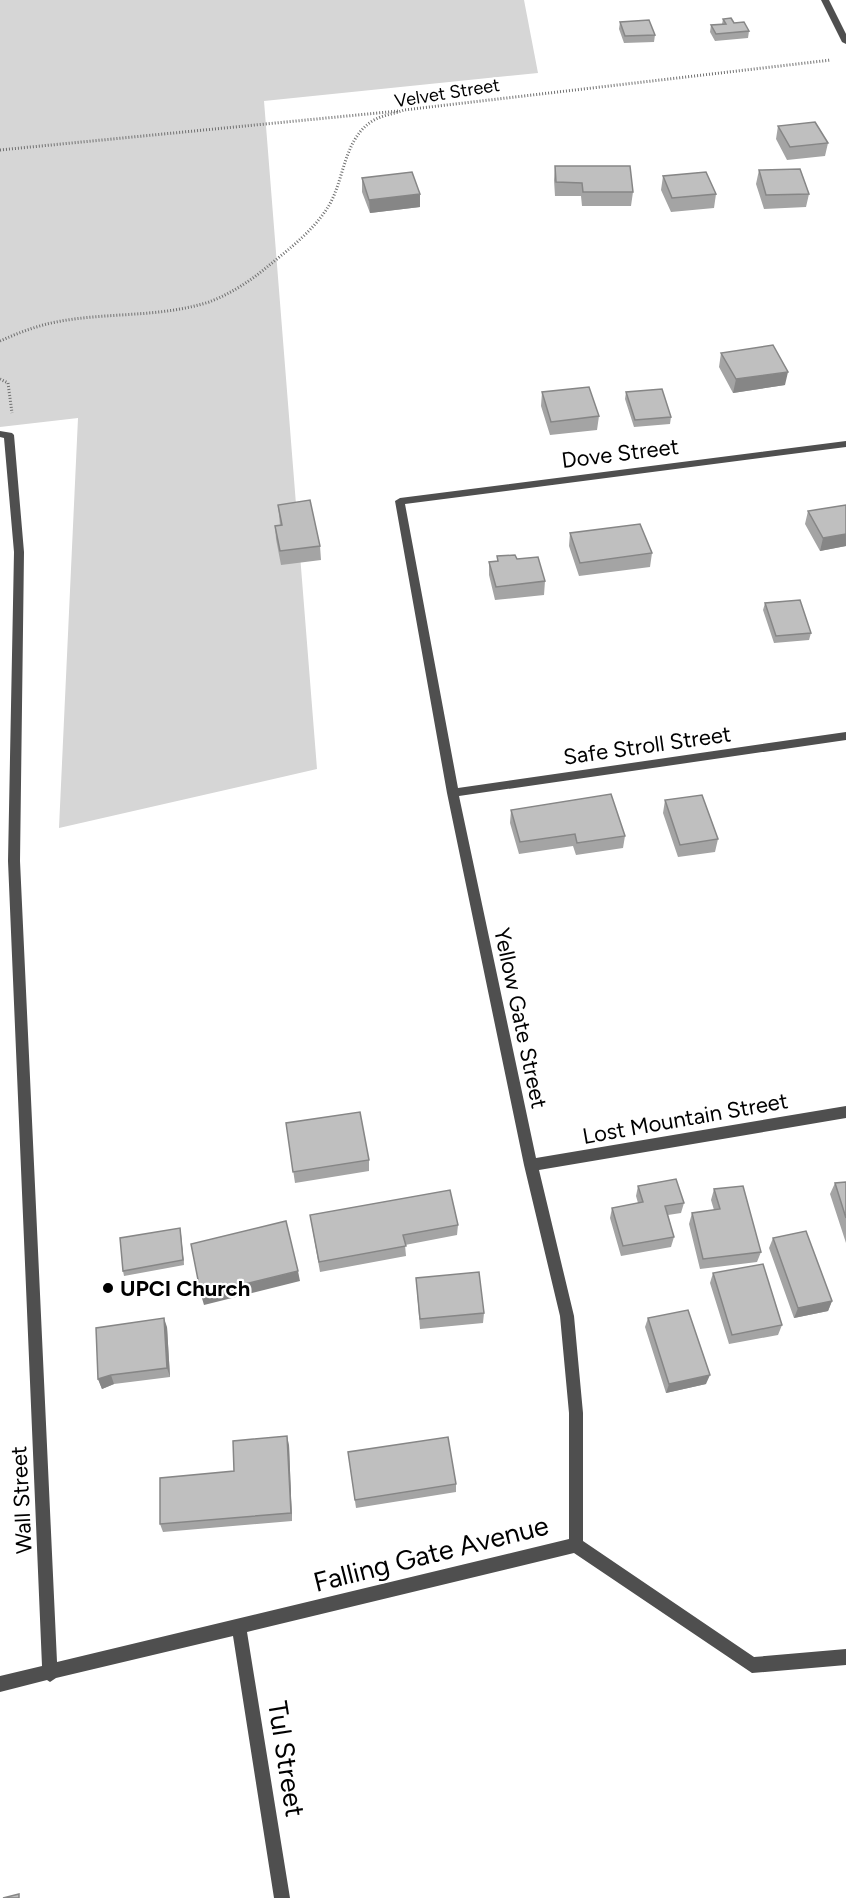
<svg xmlns="http://www.w3.org/2000/svg" width="846" height="1898" font-family="Figtree,sans-serif">
  <style>
    .green { fill: #d6d6d6 }
    .lines { fill: none; stroke-linecap: round; stroke-linejoin: round }
    .path { stroke: #717171; stroke-width: 3; stroke-dasharray: 1 2; stroke-linecap: butt }
    .minor { fill: #4f4f4f; fill-rule: evenodd }
    .wall { fill: #a4a4a4 }
    .shaded-wall { fill: #868686 }
    .building { fill: #bfbfbf; stroke: #868686; stroke-width: 1.5 }
    .poi-dot { fill: #000; stroke: #fff; stroke-width: 2 }
    .labels { text-anchor: middle; stroke-width: 4.5; stroke-linejoin: round; paint-order: stroke }
    .far-street-label { font-size: 18px; fill: #000; stroke: #fff }
    .street-label { font-size: 22px; fill: #000; stroke: #fff }
    .poi-label { font-size: 22px; font-weight: bold; fill: #000; stroke: #fff; text-anchor: start }
    .near-street-label { font-size: 27px; fill: #000; stroke: #fff }
  </style>
  <rect width="100%" height="100%" fill="#fff"/>
  <path class="green" d="M0,0H524L538,73L264,101L317,769L59,828L78,418L0,427Z"/>
  <g class="lines">
    <path class="path" d="M0,150L398,111
      M0,341C18,333 36,326 56,322C106,312 159,318 209,302C230,294 249,282 267,267C288,250 313,231 328,207C345,180 343,138 374,120C383,115 394,114 404,110L831,60
      M0,379L8,383L12,413"/>
    <path class="minor" d="M821,0H829L846,34V44L842,42Z
      M0,431L12,433L14,435L24,552L20,861L57,1662L569,1539V1413L560,1316L524,1165L447,793L395,501L400,498L846,441V447L405,504L458,788L846,732V740L459,796L536,1158L846,1106V1118L539,1170L574,1316L583,1413V1541L754,1657L846,1649V1665L752,1673L574,1553L247,1632L290,1898H274L233,1636L56,1678L50,1682L47,1680L0,1692V1676L42,1666L8,861L14,552L4,438L0,437Z"/>
  </g>
  <path class="wall" d="M723,19L749,31L748,38L715,41L710,32L711,25L722,24Z
    M620,22L655,35L654,42L624,43L619,29Z
    M778,126L828,143L825,156L787,160L776,139Z
    M555,166L633,192L631,206H582L581,196H555L554,180Z
    M759,170L809,194L806,207L764,209L756,184Z
    M663,176L716,194L714,208L671,212L661,190Z
    M362,178L420,207L370,213L362,192Z
    M721,353L785,385L733,393L719,367Z
    M542,392L599,416L597,430L550,435L541,406Z
    M626,392L671,417L670,424L634,427L625,399Z
    M278,505L320,546L321,560L281,565L276,539L275,526L280,525Z
    M846,505V546L820,551L805,524L808,511Z
    M570,533L652,553L650,567L579,576L569,546Z
    M497,556L517,559L545,581L544,595L495,600L489,575V562L497,561Z
    M765,603L811,633L809,640L774,643L763,610Z
    M665,800L718,839L715,852L678,857L663,813Z
    M511,810L625,836L623,848L576,855L573,846L519,854L510,823Z
    M286,1123L369,1160V1171L295,1183Z
    M846,1182V1243L830,1194L835,1183Z
    M638,1186L684,1203L681,1213L668,1215L674,1237L671,1247L621,1256L610,1218L612,1208L638,1203L636,1196Z
    M714,1189L761,1252L757,1262L700,1269L689,1224L692,1213L714,1210L711,1200Z
    M310,1215L458,1225L457,1235L405,1245L406,1256L320,1272Z
    M180,1228L184,1265L124,1276L123,1271Z
    M773,1238L832,1301L828,1311L794,1318L769,1248Z
    M713,1273L782,1325L778,1335L729,1344L710,1283Z
    M416,1278L484,1313L483,1323L420,1329Z
    M648,1318L706,1384L666,1393L645,1327Z
    M167,1327L170,1377L114,1384L102,1389L98,1379Z
    M289,1445L292,1521L163,1532L160,1524L234,1471Z
    M348,1452L456,1484V1492L356,1508Z"/>
  <path class="shaded-wall" d="M420,194V207L370,213L369,200Z
    M788,372L785,385L733,393L736,379Z
    M846,534V546L820,551L823,538Z
    M180,1228L181,1234L184,1265L183,1260Z
    M298,1271L300,1281L204,1305L201,1295Z
    M832,1301L828,1311L794,1318L798,1308Z
    M164,1318L167,1327L170,1377L167,1368Z
    M111,1375L114,1384L102,1389L98,1379Z
    M710,1375L706,1384L666,1393L669,1384Z
    M287,1436L289,1445L292,1521L291,1513Z"/>
  <path class="building" d="M731,18L734,23L744,22L749,31L716,34L711,25L726,24L723,19Z
    M649,20L655,35L625,36L620,22Z
    M815,122L828,143L790,147L778,126Z
    M555,166H630L633,192H583L582,183L556,182Z
    M800,169L809,194L766,195L759,170Z
    M412,172L420,194L369,200L362,178Z
    M706,172L716,194L672,198L663,176Z
    M773,345L788,372L736,379L721,353Z
    M589,387L599,416L551,422L542,392Z
    M662,389L671,417L635,420L626,392Z
    M310,500L320,546L280,551L275,526L282,525L278,505Z
    M846,505V534L823,538L808,511Z
    M640,524L652,553L580,563L570,533Z
    M515,555L517,559L538,557L545,581L496,587L489,562L498,561L497,556Z
    M800,600L811,633L776,636L765,603Z
    M611,794L625,836L577,843L575,834L520,842L511,810Z
    M702,795L718,839L680,845L665,800Z
    M360,1112L369,1160L293,1172L286,1123Z
    M676,1179L684,1203L665,1206L674,1237L623,1246L612,1208L643,1202L638,1186Z
    M846,1182V1218L835,1183Z
    M743,1186L761,1252L703,1259L692,1213L720,1209L714,1189Z
    M450,1190L458,1225L403,1235L406,1246L319,1262L310,1215Z
    M286,1221L298,1271L201,1295L191,1244Z
    M180,1228L183,1260L123,1271L120,1238Z
    M806,1231L832,1301L798,1308L773,1238Z
    M763,1264L782,1325L732,1335L713,1273Z
    M479,1272L484,1313L420,1319L416,1278Z
    M688,1310L710,1375L669,1384L648,1318Z
    M164,1318L167,1368L111,1375L98,1379L96,1328Z
    M287,1436L291,1513L160,1524V1478L234,1471L233,1441Z
    M448,1437L456,1484L355,1500L348,1452Z
    M19,1894V1898H3Z"/>
  <circle class="poi-dot" cx="108" cy="1288" r="6"/>
  <g class="labels">
    <g class="far-street-label">
      <text transform="translate(447 93) rotate(-9)" y="6">Velvet Street</text>
    </g>
    <g class="street-label">
      <text transform="translate(620 453) rotate(-7)" y="8">Dove Street</text>
      <text transform="translate(647 745) rotate(-8)" y="8">Safe Stroll Street</text>
      <text transform="translate(521 1018) rotate(78)" y="8">Yellow Gate Street</text>
      <text transform="translate(685 1118) rotate(-10)" y="8">Lost Mountain Street</text>
      <text transform="translate(21 1500) rotate(-93)" y="8">Wall Street</text>
    </g>
    <g class="poi-label">
      <text x="120" y="1296">UPCI Church</text>
    </g>
    <g class="near-street-label">
      <text transform="translate(431 1554) rotate(-14)" y="9">Falling Gate Avenue</text>
      <text transform="translate(286 1759) rotate(81)" y="9">Tul Street</text>
    </g>
  </g>
</svg>
